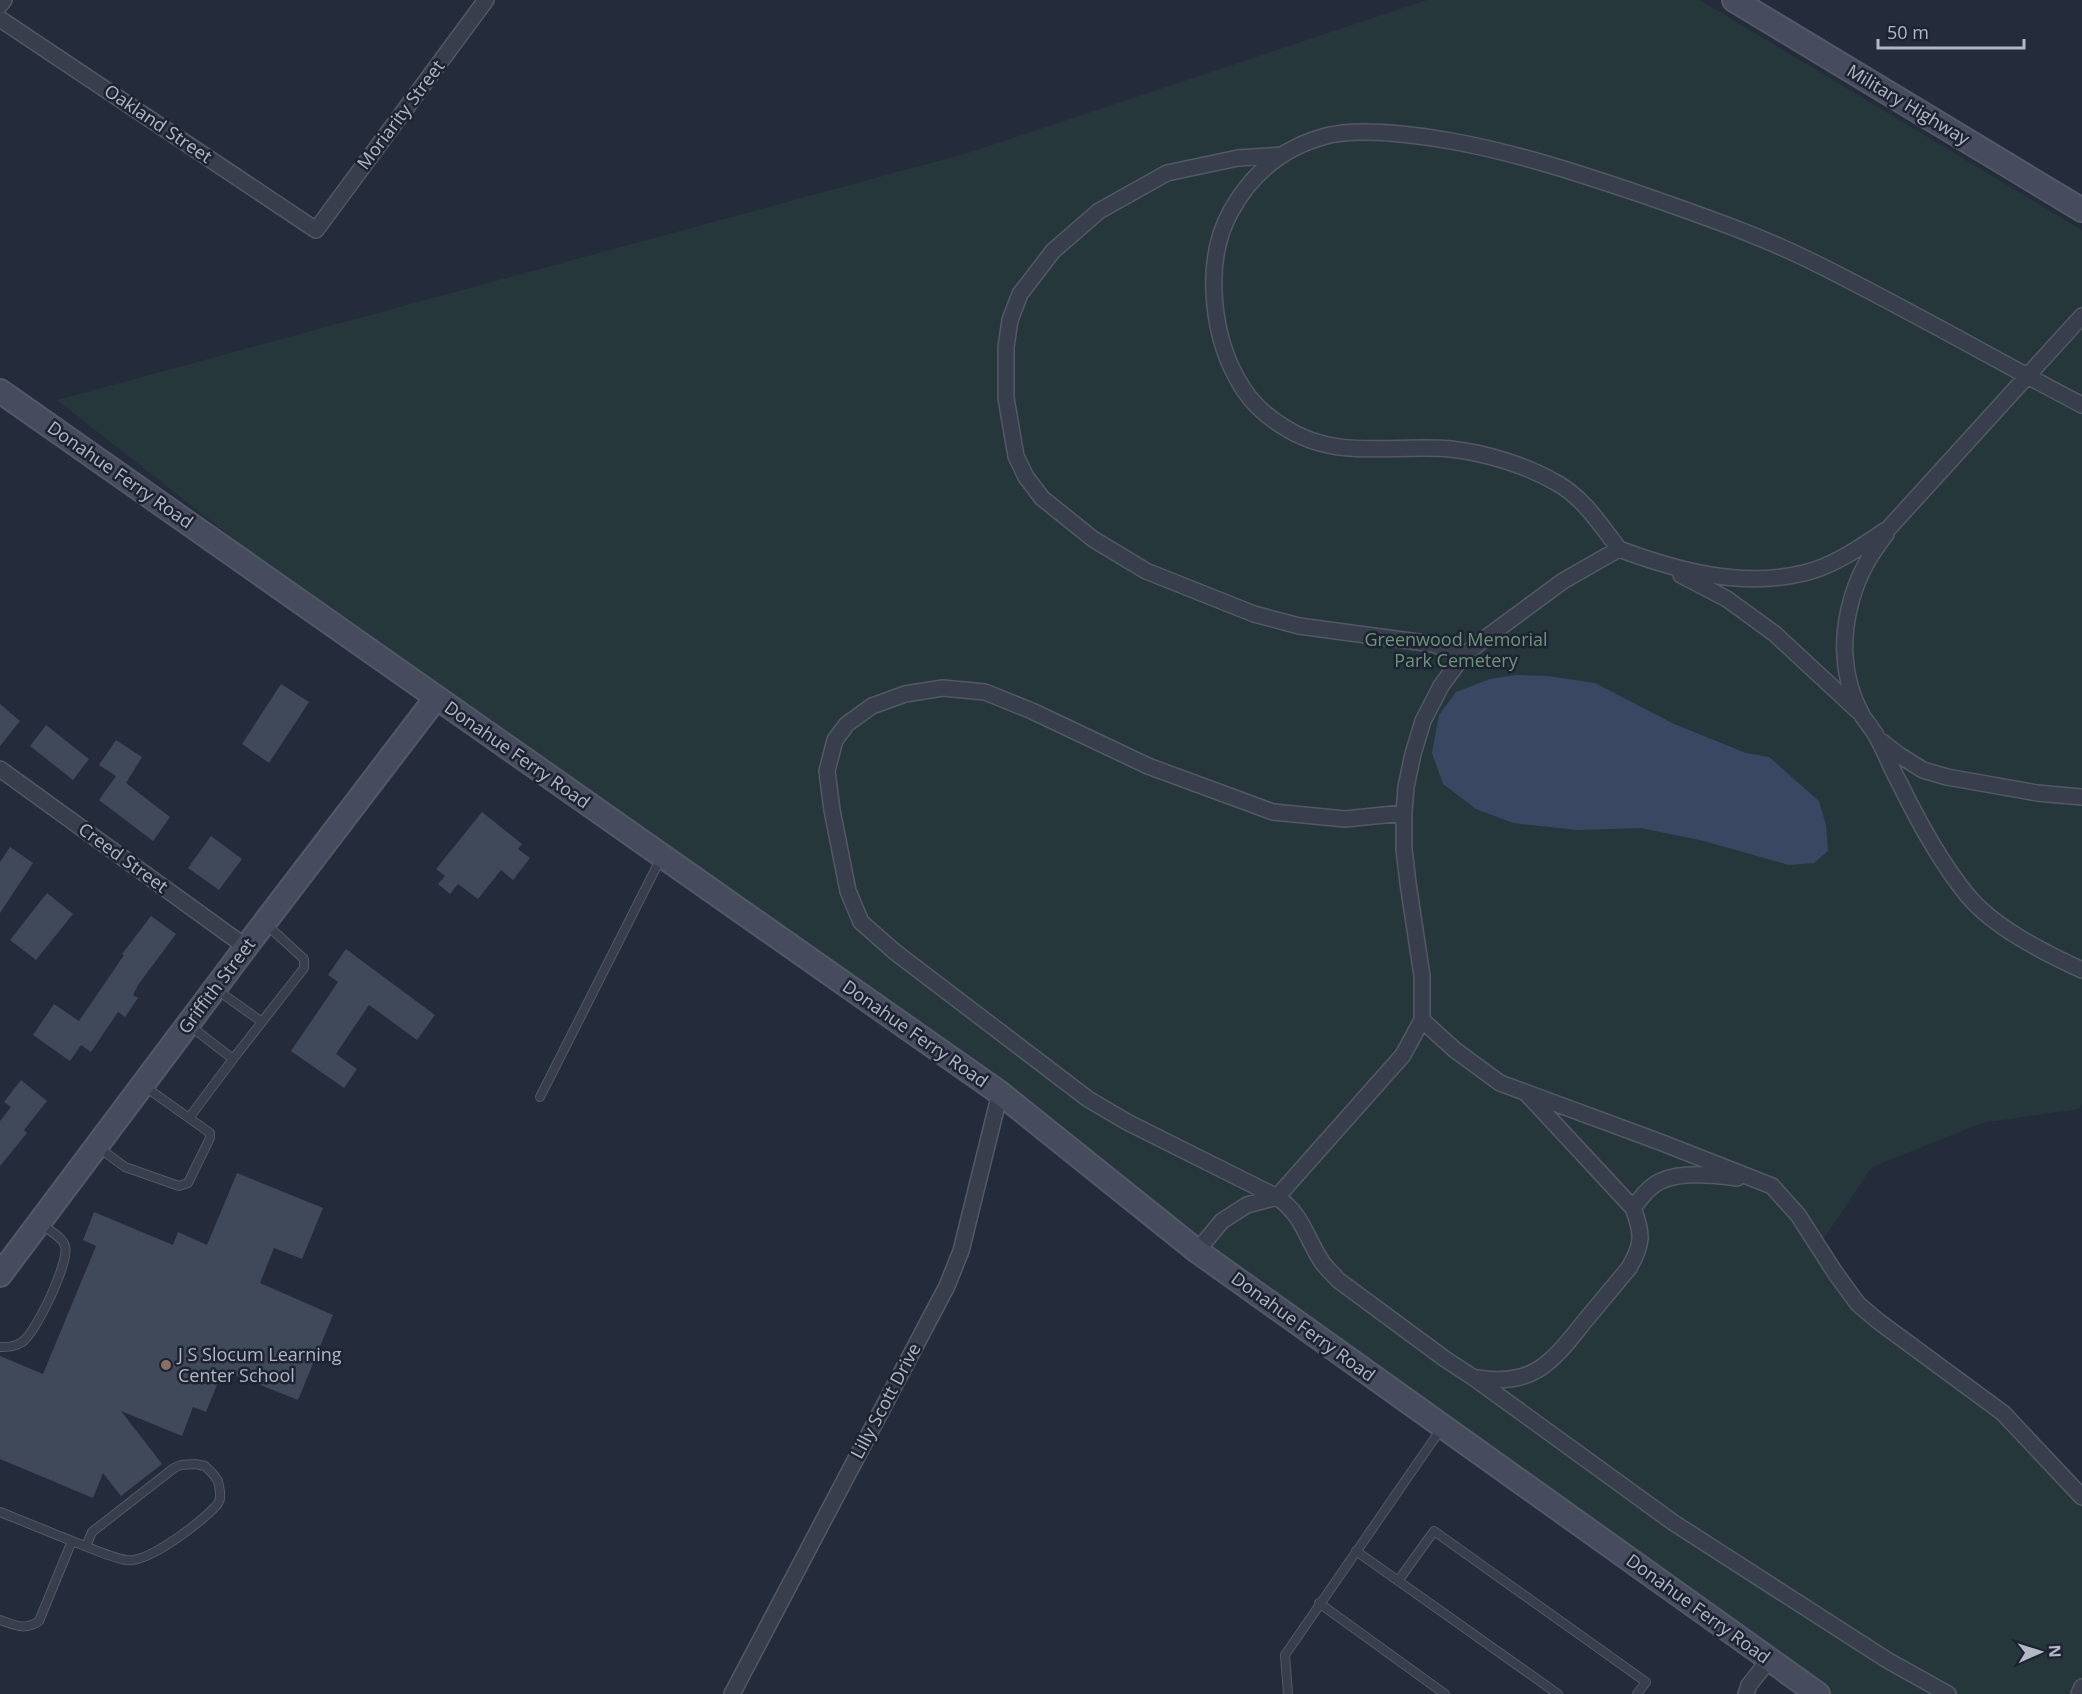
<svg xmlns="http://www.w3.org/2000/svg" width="2082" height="1694" font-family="'Open Sans',sans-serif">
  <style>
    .green { fill: #26373c }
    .water { fill: #3a4763 }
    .building { fill: #40495a }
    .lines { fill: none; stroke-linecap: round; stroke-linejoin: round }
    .lane-casing { stroke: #535866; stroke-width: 10 }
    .street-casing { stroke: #535866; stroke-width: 18 }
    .secondary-casing { stroke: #535866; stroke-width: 26 }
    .lane { stroke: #383e4b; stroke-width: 8 }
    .street { stroke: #383e4b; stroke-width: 15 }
    .secondary { stroke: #464c5e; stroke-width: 22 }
    .education-dot { fill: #8d6e63; stroke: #1d2330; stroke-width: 2 }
    .labels { text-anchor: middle; stroke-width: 5; stroke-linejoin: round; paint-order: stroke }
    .street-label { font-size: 18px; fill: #b3b8c7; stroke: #1d2330 }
    .park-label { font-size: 18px; fill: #6b967a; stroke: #1d2330 }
    .poi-label { font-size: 18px; fill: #b3b8c7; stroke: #1d2330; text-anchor: start }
  </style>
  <rect width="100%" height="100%" fill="#242b3b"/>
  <path class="green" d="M1427,0H1700L2082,230V1104L2079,1109L1982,1123L1872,1167L1822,1241L1858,1293L2003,1413L2082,1497V1694H1818L436,698L57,400L971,152Z"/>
  <path class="water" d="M1516,675L1548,676L1595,683L1674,724L1746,753L1769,757L1819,801L1826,825L1828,851L1814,863L1789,865L1704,841L1641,828L1578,830L1513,823L1476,809L1443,784L1432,753L1439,715L1456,692L1490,679Z"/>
  <path class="building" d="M281,684L309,702L269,763L242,744Z
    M0,704L20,721L0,746Z
    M46,725L89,759L73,780L30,746Z
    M116,740L142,757L126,783L170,817L153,841L99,800L116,776L99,765Z
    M482,812L522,844L518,849L530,858L513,880L501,870L478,899L458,884L450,894L438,884L445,876L436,869Z
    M211,836L242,859L219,890L188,868Z
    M10,847L33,863L0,913V862Z
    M47,893L73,914L36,960L10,940Z
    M151,916L176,934L138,985L133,995L138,998L125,1017L118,1012L91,1052L81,1045L70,1061L33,1035L54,1004L79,1021L124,955L122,954Z
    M346,949L435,1015L417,1040L369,1005L336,1054L357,1069L344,1088L291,1051L338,982L328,975Z
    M21,1080L47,1101L24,1130L27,1133L0,1166V1121L11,1107L4,1102Z
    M237,1173L323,1208L302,1259L274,1248L260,1283L333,1315L298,1400L223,1370L206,1412L193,1407L182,1436L121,1411L162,1464L121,1496L103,1473L93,1498L0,1459V1356L43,1374L96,1246L83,1240L94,1212L173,1245L178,1232L207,1245Z"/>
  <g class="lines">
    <defs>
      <path id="lane" d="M217,990L262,1022
        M189,1025L233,1059
        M540,1097L661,858
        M189,1118L233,1059L304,968V959L267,925
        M98,1147L125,1167L179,1186L188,1183L210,1138V1133L144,1086
        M0,1347C8,1347 15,1347 22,1342C36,1333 70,1261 65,1246C63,1237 48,1230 41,1224
        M0,1512L72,1541L39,1621C25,1631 15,1625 0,1620
        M72,1541C89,1547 108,1557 126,1560C148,1564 201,1522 217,1505L220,1499V1491L218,1481L213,1474L205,1466L195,1464L181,1465L174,1468L92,1532L86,1546
        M1356,1551L1558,1694
        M1398,1581L1434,1531L1646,1682L1637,1694
        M1319,1603L1445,1694
        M1288,1694L1285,1655L1441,1429"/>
      <path id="street" d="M0,5L4,0
        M0,19L316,230L486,0
        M1282,155L1238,158L1167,173L1099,211L1053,251L1020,294L1010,320L1006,347V398L1016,456L1026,477L1042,498L1093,539L1146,571L1254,614L1299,626L1433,644L1463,656
        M1886,534C1879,544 1871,554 1866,564C1851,591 1843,626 1845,656C1846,677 1853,699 1863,717C1868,724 1874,731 1878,739C1886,754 1892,770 1900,784C1919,823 1941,863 1968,896C1995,928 2045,953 2082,970
        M1619,549C1600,524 1583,497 1555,482C1525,465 1486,453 1451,449C1392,444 1336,461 1284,427C1269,418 1254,405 1244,390C1212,342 1202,263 1231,211C1252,173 1284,147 1326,136C1360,127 1416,135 1451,141C1518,153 1581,174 1646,196C1702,216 1759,235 1813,262C1904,307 1992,358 2082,405
        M1681,575L1727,599L1775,634L1858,711
        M1881,741L1899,755L1923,770L1947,777L2037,793L2082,797
        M0,769L246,947
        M1404,813L1345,819L1273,812L1148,766L1032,711L985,692L943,688L905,694L872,706L847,724L835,740L827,771L832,810L848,891L861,922L895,952L1088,1099L1127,1122L1277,1197C1303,1215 1306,1238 1322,1262C1327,1269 1333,1274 1338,1280L1445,1359L1474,1378L1674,1523L1887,1660L1948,1694
        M1422,1020L1455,1050L1500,1083L1660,1142L1772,1186L1798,1215L1836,1274L1858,1304L1878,1321L2003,1413L2082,1497
        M1633,1208C1641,1198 1649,1186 1661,1181C1681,1171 1716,1175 1737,1178
        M1197,1251L1222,1221L1247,1205L1277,1197L1403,1055L1422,1020V976L1408,883L1404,849V813L1406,787L1413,754L1423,721L1441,686L1463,656L1487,637L1563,581L1619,549C1678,571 1741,588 1804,573C1835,566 1863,545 1889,528L2082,316
        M1477,1378C1534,1387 1552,1362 1584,1322C1599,1304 1614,1286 1629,1268C1643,1244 1643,1234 1633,1208L1527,1094
        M732,1694L947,1286L961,1251L1000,1093
        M1746,1694L1749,1685L1769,1660
        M2079,1694L2082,1687"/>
      <path id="secondary" d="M1734,0L2082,210
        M0,391L1000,1093L1197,1251L1818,1694
        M0,1275L246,947L436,698"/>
    </defs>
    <use href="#lane" class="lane-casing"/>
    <use href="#street" class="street-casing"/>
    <use href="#secondary" class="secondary-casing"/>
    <use href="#lane" class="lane"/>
    <use href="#street" class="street"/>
    <use href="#secondary" class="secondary"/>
  </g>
  <circle class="education-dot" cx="166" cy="1365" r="6"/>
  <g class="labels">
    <g class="street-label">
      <text transform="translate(1908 105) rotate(31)" y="6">Military Highway</text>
      <text transform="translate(401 115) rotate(-53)" y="6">Moriarity Street</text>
      <text transform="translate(158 124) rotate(34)" y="6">Oakland Street</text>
      <text transform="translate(120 475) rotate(35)" y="6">Donahue Ferry Road</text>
      <text transform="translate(517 755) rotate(35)" y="6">Donahue Ferry Road</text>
      <text transform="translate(123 858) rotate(36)" y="6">Creed Street</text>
      <text transform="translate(217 986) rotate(-53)" y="6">Griffith Street</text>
      <text transform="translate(915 1034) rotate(35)" y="6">Donahue Ferry Road</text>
      <text transform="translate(1303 1327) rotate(36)" y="6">Donahue Ferry Road</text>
      <text transform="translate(886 1401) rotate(-62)" y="6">Lilly Scott Drive</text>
      <text transform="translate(1698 1609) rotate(36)" y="6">Donahue Ferry Road</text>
    </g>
    <g class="park-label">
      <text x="1456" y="646">Greenwood Memorial<tspan x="1456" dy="21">Park Cemetery</tspan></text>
    </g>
    <g class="poi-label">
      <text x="178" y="1361">J S Slocum Learning<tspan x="178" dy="21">Center School</tspan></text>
    </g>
  </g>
  <g transform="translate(2040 1652) rotate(87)" stroke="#1d2330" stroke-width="4.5" paint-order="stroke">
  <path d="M0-4.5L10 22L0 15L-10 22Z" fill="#b3b8c7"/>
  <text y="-9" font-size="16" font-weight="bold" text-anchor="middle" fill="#b3b8c7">N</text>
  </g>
  <path d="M1878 39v9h146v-9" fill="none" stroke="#b3b8c7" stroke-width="3"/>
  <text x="1887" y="39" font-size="18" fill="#b3b8c7" stroke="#1d2330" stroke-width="4.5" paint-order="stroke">50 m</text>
</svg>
